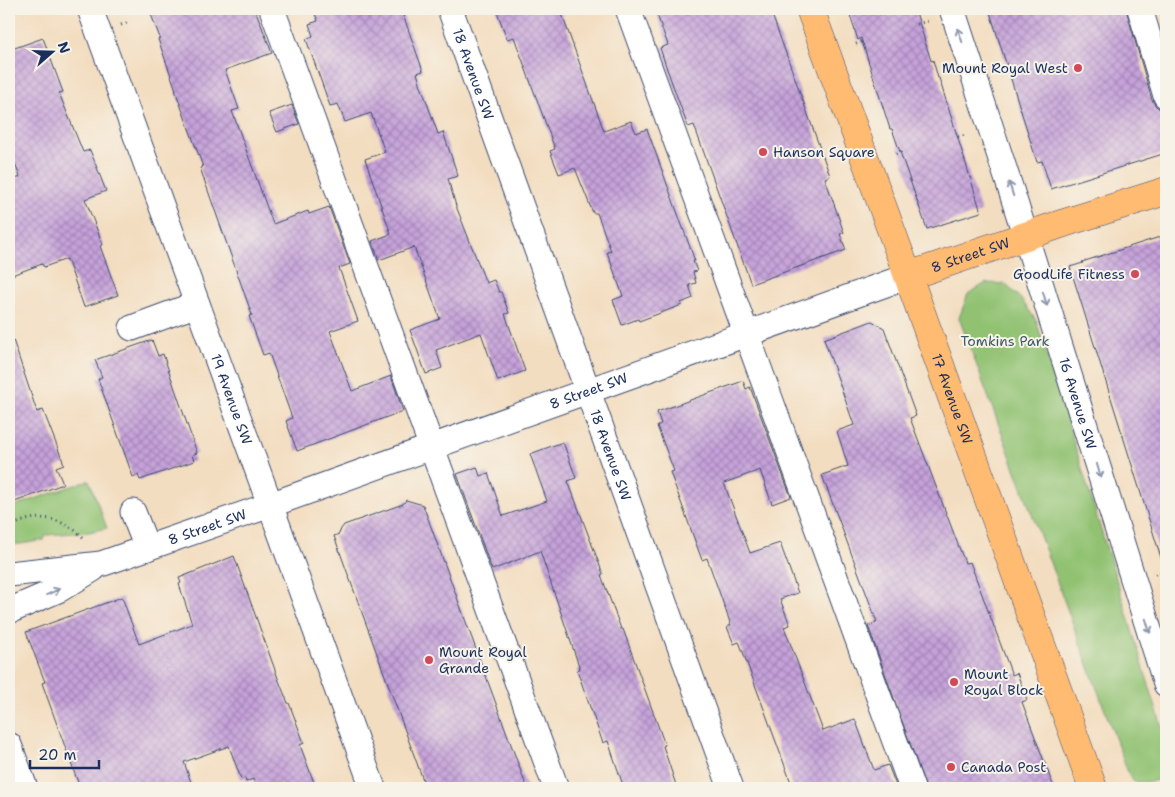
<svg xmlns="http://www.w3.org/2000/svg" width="1175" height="797" font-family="'Shantell Sans',sans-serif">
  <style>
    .park { fill: #91c272; stroke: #567868 }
    .building { fill: url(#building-cross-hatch) }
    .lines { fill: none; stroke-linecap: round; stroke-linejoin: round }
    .minor-casing { stroke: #3b496d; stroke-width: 27 }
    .major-casing { stroke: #3b496d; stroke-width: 29 }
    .path { stroke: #3b496d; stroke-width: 3; stroke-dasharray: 1 4; stroke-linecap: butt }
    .minor { stroke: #fff; stroke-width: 25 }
    .major { stroke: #ffbb71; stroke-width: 28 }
    .oneway { stroke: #8d97ae }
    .poi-dot { fill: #d1495b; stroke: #f7f3e8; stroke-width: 2 }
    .labels { text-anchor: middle; stroke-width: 4; stroke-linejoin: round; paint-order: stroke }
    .poi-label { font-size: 14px; fill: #1b2f5e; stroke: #f7f3e8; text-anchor: start }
    .street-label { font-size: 14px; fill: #1b2f5e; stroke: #f7f3e8 }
    .park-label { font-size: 14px; fill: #3e5b64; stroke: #f7f3e8 }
  </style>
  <defs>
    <pattern id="building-cross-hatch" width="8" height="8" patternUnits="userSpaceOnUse" patternTransform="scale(1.25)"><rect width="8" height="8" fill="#c6a2da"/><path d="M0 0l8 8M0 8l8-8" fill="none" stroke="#a084b4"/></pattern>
  </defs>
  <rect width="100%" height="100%" fill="#f7f3e8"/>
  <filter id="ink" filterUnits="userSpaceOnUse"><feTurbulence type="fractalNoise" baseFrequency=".02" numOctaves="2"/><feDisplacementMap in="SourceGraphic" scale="10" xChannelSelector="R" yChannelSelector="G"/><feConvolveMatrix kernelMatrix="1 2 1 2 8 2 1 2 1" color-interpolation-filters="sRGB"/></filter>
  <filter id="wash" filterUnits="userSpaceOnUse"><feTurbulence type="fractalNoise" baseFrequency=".0096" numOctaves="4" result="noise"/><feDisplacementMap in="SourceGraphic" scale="20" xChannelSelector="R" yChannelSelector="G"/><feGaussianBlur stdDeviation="1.12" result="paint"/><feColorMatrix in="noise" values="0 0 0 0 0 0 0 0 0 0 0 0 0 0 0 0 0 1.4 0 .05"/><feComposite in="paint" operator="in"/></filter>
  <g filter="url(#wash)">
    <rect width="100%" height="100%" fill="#f3ddc0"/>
    <path class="park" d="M986,283L1005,284L1021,299L1036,320L1166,740V774C1159,783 1145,782 1134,782L1129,775L959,318L968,294Z
      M89,480L107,528L89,532L46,535L44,540L21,544L9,545V508Z"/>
    <g id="blocks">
      <path class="building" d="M149,9H255L272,53L225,70L239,109L232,111L273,224L308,211L309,214L329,207L350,264L339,268L358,321L330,331L352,391L391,376L403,411L297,451L286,421L292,418L269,353L263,355L249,316L252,315L200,168L203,167L175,90H176L158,39L160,38Z
        M313,9H401L423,71L417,73L421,86L438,134L443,132L458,176L448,179L456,206L486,283L494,280L499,292H501L509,313L505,314L525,371L498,381L481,333L436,350L442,368L426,374L410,330L440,319L414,247L379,260L372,241L391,234L365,159L385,152L371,113L345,122L338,104L330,106L306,39L313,36L309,24L318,21Z
        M496,9H560L604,131L631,121L636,133L647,129L695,261H693L697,271L693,272L696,283L689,285L693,298L681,303L682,305L639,321L638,319L622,325L613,300L623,296L607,252L611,251L597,213H593L575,168L559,174L550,151L555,149L514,37L507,39Z
        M655,9H770L830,176L825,178L844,233L840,234L846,250L751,284L694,125L688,127L667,69L660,48L668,45Z
        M848,9H915L931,61L933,60L938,78H939L981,212L927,229L892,129H890L861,38L858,40Z
        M989,9H1126L1152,100L1156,106L1160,109L1166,128V153L1051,189L1042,161L1037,162Z
        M43,38L63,92L59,93L83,152L90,150L106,191L85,199L103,245L100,246L118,295L84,307L67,259L44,267L42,264L9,276V182L20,177L9,148V50Z
        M292,105L299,124L277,132L269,113Z
        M1166,235V561H1162L1070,267L1083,263L1082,262Z
        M872,321L884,328L916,416L910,418L965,563L970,562L1012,675L1017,673L1027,700L1022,702L1054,788H926L868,626L877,622L822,475L848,466L837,431L854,425L824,339Z
        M12,337L37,412L43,410L64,464L56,467L63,484L9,504V338Z
        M152,340L158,356L163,354L197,453L192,455L194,461L140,480L138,475L133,477L98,379L102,377L95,360Z
        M743,381L746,389L750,387L791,497L772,504L760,470L724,483L750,553L780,543L798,593L780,599L790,625L784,627L823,731L855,719L874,770L888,765L897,788H793L740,644L739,642L734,644L727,627L731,625L707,558L702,560L670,472L674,471L657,426L661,424L657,412Z
        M563,442L576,478L568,481L603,574L601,575L621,629H623L665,745L663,746L677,788H624L608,741L603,743L590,707L577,670L580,669L540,551L492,570L457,474L477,467L480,476L488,473L503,516L547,501L530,454Z
        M406,500L423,505L527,788H426L334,536L339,534L341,529L344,525L403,504Z
        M234,556L279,681L288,703H289L304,743L300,745L316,788H257L253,779L246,782L245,778L241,779L229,746L184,762L193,788H80L42,683L45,682L26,632L122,597L139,644L192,624L179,584L181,583L179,578Z"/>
    </g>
  </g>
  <g filter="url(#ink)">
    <use href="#blocks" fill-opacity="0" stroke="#3b496d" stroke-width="1"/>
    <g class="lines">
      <defs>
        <g id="minor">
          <path id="s1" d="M90,9L373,788"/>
          <path d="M272,9L556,788"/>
          <path id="s2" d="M450,9L731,788"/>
          <path d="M628,9L912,788"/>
          <path id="s3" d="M952,9L1012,193L1166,684"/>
          <path d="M1140,9L1166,96"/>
          <path d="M132,328L197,304"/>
          <path d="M133,512L147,548"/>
          <path id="s4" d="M9,574L101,564L270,505L908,276"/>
          <path d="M9,611L60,589L93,569"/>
          <path d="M9,745L25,788"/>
        </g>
        <g id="major">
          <path id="s5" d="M810,9L908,276L1093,788"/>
          <path id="s6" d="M908,276L1064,223L1166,191"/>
        </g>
      </defs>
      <use href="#minor" class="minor-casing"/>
      <use href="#major" class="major-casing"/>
      <path class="path" d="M917,24L928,21
        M121,25L129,22
        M856,44L863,41
        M958,137L965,135
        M896,154L902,151
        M9,528C35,511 62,517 84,538
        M1155,574L1166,571"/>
      <use href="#minor" class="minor"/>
      <use href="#major" class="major"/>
    </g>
    <defs><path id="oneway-shaft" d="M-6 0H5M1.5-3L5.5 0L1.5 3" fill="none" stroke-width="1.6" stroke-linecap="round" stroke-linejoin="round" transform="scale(1.25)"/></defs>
    <g class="oneway">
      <use href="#oneway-shaft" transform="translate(960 35) rotate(-108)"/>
      <use href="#oneway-shaft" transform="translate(1011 189) rotate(-108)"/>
      <use href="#oneway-shaft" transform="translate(1045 299) rotate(73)"/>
      <use href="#oneway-shaft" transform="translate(1099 471) rotate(73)"/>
      <use href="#oneway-shaft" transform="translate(53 592) rotate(-24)"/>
      <use href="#oneway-shaft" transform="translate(1148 626) rotate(73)"/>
    </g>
  </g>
  <g class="poi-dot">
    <circle cx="1078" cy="68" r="5"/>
    <circle cx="763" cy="152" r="5"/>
    <circle cx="1135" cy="274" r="5"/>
    <circle cx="429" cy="660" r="5"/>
    <circle cx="954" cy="682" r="5"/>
    <circle cx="951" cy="767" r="5"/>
  </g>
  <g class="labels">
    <g class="poi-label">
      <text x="1068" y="73" text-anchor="end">Mount Royal West</text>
      <text x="773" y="157">Hanson Square</text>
      <text x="1125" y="279" text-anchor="end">GoodLife Fitness</text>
      <text x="439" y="657">Mount Royal<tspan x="439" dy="16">Grande</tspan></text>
      <text x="964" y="679">Mount<tspan x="964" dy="16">Royal Block</tspan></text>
      <text x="961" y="772">Canada Post</text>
    </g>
    <g class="street-label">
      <text dy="5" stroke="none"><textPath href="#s2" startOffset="69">18 Avenue SW</textPath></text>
      <text dy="5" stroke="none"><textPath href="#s6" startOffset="66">8 Street SW</textPath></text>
      <text dy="5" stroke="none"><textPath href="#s4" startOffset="610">8 Street SW</textPath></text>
      <text dy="5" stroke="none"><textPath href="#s5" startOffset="415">17 Avenue SW</textPath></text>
      <text dy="5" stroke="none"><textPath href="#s1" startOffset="415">19 Avenue SW</textPath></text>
      <text dy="5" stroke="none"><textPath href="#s3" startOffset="414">16 Avenue SW</textPath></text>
      <text dy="5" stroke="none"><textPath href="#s2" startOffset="474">18 Avenue SW</textPath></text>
      <text dy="5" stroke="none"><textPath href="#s4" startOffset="205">8 Street SW</textPath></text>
    </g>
    <g class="park-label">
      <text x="1005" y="346">Tomkins Park</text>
    </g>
  </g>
  <rect width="1175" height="797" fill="none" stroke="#f7f3e8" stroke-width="30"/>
  <g transform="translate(52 52) rotate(70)" stroke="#f7f3e8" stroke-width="4" paint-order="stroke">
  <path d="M0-4L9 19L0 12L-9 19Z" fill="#1b2f5e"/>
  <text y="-8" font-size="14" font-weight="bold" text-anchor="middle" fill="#1b2f5e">N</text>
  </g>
  <path d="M30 760v8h69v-8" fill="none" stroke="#1b2f5e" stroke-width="2.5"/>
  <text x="38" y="760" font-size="15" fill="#1b2f5e" stroke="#f7f3e8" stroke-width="4" paint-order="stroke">20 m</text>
</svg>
